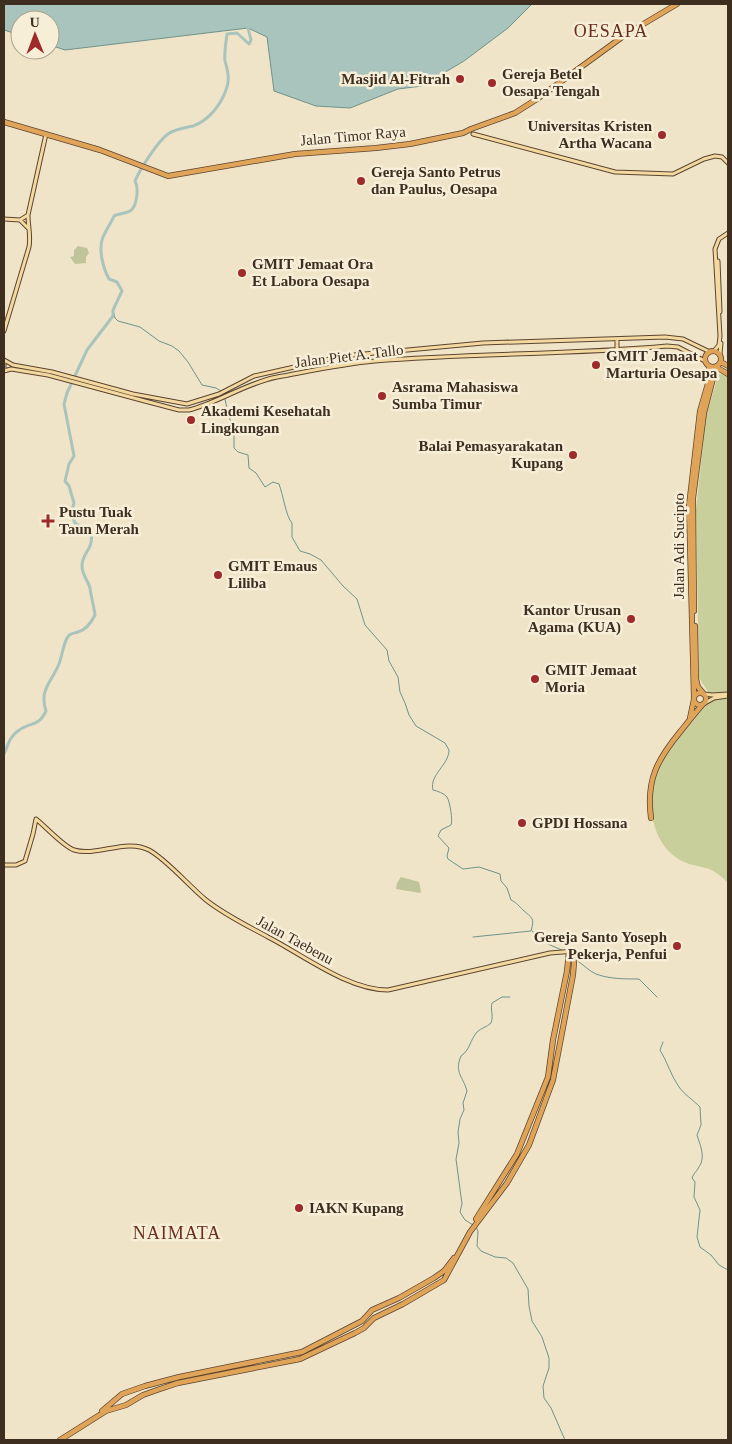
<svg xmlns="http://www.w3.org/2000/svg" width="732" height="1444" font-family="Georgia,serif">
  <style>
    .green { fill: #c9cf9b }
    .cemetery { fill: #bfc49a }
    .water { fill: #a9c4bc; stroke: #6f938a }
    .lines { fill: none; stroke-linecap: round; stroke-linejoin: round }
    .stream { stroke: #6f938a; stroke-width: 1 }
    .river { stroke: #a9c4bc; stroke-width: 3 }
    .major-casing { stroke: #5b4430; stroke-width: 5 }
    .highway-casing { stroke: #5b4430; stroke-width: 6 }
    .major { stroke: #f3d9a0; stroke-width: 3 }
    .highway { stroke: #e0a458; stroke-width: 4.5 }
    .poi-dot { fill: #9e2a2b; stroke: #f7eed8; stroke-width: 2 }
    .labels { text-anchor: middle; stroke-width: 5; stroke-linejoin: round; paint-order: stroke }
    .poi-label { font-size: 15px; font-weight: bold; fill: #3d2e20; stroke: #f7eed8; text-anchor: start }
    .street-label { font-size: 15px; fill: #3d2e20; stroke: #f7eed8 }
    .quarter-label { font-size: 18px; letter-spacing: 1px; fill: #6b2e1e; stroke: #f7eed8 }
  </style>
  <rect width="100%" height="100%" fill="#f0e4c8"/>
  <path class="green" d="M722,374L728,376V692L709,693L699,678L696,510L706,417L718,375Z
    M728,698V883C723,878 717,872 709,869C696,865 685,865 674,856C646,834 646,786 663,757C671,743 692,717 704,706L713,700Z"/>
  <path class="cemetery" d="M78,246L87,248L89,253L86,257V263L75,264L70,257L74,256V250Z
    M401,877L419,882L421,892L420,893L396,889L397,883Z"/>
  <path class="water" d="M4,4H532L508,28L464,61L422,86L398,89L350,108L316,106L274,91L267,37L248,28L65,50L50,45V20H20V35L4,30Z"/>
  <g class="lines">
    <path class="stream" d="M113,310L115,318L118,321L140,327L159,341L172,346L179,351L188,362L202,385L216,388L221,391
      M225,399L228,414L234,430V448L238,452L248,455L249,468L256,473L265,487L273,482L279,484C283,494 286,517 292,523V537L300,551L310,554L321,560L343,586L357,599L365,625L387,650L389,661L398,677L400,692L405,703L409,715L416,726L445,743L449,750C449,765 429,775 433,790C437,791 444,793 447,797C450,802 453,821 451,825L441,830L438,836L449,848L447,856L448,859L463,869L479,867L500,874L501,881L507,888L511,900C517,903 519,906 523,910C532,918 535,918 531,931L473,937
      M532,931L539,936L548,944L564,951
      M579,962C585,966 589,971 596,974C609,979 625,979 639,979L657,997
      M663,1042L660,1050C667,1061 671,1076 679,1087C684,1094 693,1100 700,1107L701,1125L697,1135C700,1145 706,1157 699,1167C696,1172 694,1173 692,1178L695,1182L694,1197L700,1210L697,1237L700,1247L711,1255L719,1265L728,1270
      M473,1225L465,1220L460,1212L462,1204L456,1159L459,1143L458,1132L460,1119L464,1110L463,1103L467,1091C463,1076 454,1073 461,1056C470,1050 470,1040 477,1032C481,1028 487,1027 491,1023C494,1015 490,1010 492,1003L502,997H510
      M476,1227L478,1231L477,1246L481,1251L495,1257L506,1258L513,1263L528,1289L529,1306L532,1321L542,1337L549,1358V1368L543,1386L544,1398L551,1408L565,1440"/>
    <path class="river" d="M4,754C8,746 9,737 18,731C30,721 38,728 46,711C39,690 51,683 59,664C62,656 63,646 67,638C70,633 72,634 78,632C86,630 91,623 95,615C94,607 91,596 90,588C88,580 82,575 82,566C82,552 94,550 91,533L75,523L71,513L74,503L69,486L65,481L69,464L74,456L64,404L67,393L87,350L113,316V310L122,291L117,282L109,279C103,268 98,249 103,237C106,230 111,223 114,216C119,213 125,214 130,211C137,207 139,188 135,181C140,169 158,141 168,134C175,129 185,128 193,126C210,120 222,103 227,87C230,77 227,69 225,61C224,52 226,43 227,34L237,33L249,44L251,40L248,28"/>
    <defs>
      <path id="major" d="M473,134L615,172L673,174L704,159L715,156L722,157L728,163
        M4,219L20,220L28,215
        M20,220L28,228
        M718,261L720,312
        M4,331L29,247C31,236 28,226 28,215L46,134
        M617,339V350
        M714,351L719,345L720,336L715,249L719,239L728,233
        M720,354L721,343
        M4,360L13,365L52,372L133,394L187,404L219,394L254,376L343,356L483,343L665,337L683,339L710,352
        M4,362V368
        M4,371L11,369L48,375L141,400L179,410H189C220,402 246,383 277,377C310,371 342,364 375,361C472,353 569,355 667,346L678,347L705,361
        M704,694L712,695L728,694
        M705,703L714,698L728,696
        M4,865H16L25,861L33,834L36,819C45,826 64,847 74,850C97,857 126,838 149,850C166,859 189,886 206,900C225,915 246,925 268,937C303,955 348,990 388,990L550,953L575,951"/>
      <path id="highway" d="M4,122L100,150L168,176L295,154L376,148L410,144L463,133L471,129L515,113L537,99L625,35L677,4
        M705 359a8 8 0 1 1 16 0a8 8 0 1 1-16 0Z
        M721,362L728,366
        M716,367L728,374
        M694,611L693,498L704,413L716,367
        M695,626L696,679L698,687L703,693
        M694 699a6 6 0 1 1 12 0a6 6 0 1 1-12 0Z
        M694,698L689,506L700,411L709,380V367
        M690,718L694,699
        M651,818C646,780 657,760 680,732C688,722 695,713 703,704
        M476,1219L517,1154L548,1077L553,1040L567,971L569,951
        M102,1411L122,1394L145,1386L179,1377L302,1352L362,1321L372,1310L399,1298L434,1278L444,1271L454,1258
        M60,1440L106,1411L126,1405L143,1395L157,1390L178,1383L300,1359L355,1333L364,1328L374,1318L403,1304L444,1280L470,1232L507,1183L529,1145L553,1080L573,975L575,951"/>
    </defs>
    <use href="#major" class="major-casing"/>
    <use href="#highway" class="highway-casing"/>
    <use href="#major" class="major"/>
    <use href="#highway" class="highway"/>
  </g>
  <g class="poi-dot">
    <circle cx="460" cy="79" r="5"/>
    <circle cx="492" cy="83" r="5"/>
    <circle cx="662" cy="135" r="5"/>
    <circle cx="361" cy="181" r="5"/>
    <circle cx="242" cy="273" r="5"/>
    <circle cx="596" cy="365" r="5"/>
    <circle cx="382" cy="396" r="5"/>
    <circle cx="191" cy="420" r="5"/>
    <circle cx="573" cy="455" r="5"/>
    <path d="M45.5 513.5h5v5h5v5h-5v5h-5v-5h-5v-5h5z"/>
    <circle cx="218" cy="575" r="5"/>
    <circle cx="631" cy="619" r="5"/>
    <circle cx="535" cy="679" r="5"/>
    <circle cx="522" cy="823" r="5"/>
    <circle cx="677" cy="946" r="5"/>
    <circle cx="299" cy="1208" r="5"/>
  </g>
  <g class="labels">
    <g class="poi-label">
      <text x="502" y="79">Gereja Betel<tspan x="502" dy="17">Oesapa Tengah</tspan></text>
      <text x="450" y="84" text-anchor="end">Masjid Al-Fitrah</text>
      <text x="652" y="131" text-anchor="end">Universitas Kristen<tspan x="652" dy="17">Artha Wacana</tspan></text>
      <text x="371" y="177">Gereja Santo Petrus<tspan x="371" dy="17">dan Paulus, Oesapa</tspan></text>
      <text x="252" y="269">GMIT Jemaat Ora<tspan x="252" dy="17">Et Labora Oesapa</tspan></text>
      <text x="606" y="361">GMIT Jemaat<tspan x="606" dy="17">Marturia Oesapa</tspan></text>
      <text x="392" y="392">Asrama Mahasiswa<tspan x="392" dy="17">Sumba Timur</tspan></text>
      <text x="201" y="416">Akademi Kesehatah<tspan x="201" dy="17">Lingkungan</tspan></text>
      <text x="563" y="451" text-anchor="end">Balai Pemasyarakatan<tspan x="563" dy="17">Kupang</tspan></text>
      <text x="59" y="517">Pustu Tuak<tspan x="59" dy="17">Taun Merah</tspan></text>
      <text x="228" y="571">GMIT Emaus<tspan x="228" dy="17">Liliba</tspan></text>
      <text x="621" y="615" text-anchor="end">Kantor Urusan<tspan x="621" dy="17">Agama (KUA)</tspan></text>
      <text x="545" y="675">GMIT Jemaat<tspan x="545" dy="17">Moria</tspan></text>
      <text x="532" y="828">GPDI Hossana</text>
      <text x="667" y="942" text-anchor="end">Gereja Santo Yoseph<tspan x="667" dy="17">Pekerja, Penfui</tspan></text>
      <text x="309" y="1213">IAKN Kupang</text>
    </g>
    <g class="street-label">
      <text transform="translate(353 136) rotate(-5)" y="5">Jalan Timor Raya</text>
      <text transform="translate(349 356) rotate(-7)" y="5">Jalan Piet A. Tallo</text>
      <text transform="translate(679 546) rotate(-90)" y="5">Jalan Adi Sucipto</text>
      <text transform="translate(295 940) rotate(29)" y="5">Jalan Taebenu</text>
    </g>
    <g class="quarter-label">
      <text x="611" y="37">OESAPA</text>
      <text x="177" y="1239">NAIMATA</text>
    </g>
  </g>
  <rect width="732" height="1444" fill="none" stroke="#3d2e20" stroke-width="10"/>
  <g transform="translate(35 35) rotate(359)"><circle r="24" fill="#f7eed8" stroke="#ada18e"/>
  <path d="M0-4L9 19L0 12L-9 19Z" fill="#9e2a2b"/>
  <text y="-8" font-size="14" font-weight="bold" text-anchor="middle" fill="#3d2e20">U</text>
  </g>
</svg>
